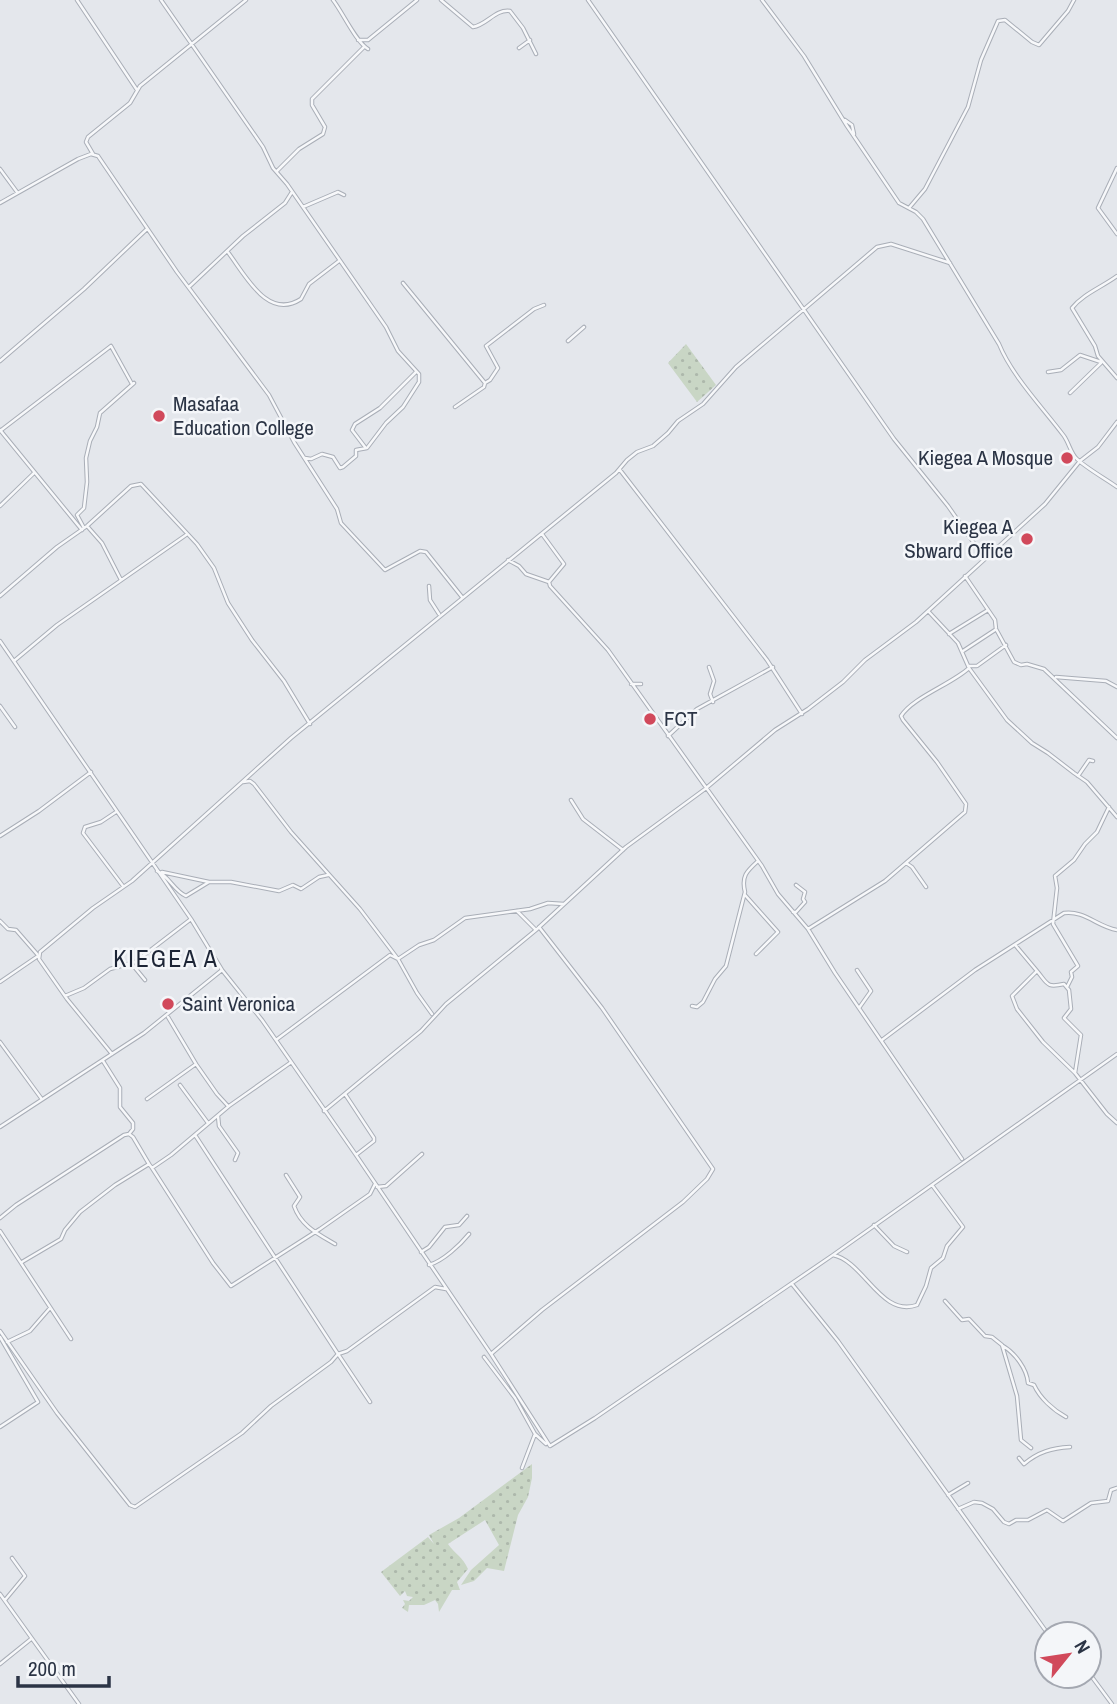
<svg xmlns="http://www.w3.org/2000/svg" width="1117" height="1704" font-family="'Archivo Narrow',sans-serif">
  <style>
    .grass { fill: url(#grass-dots) }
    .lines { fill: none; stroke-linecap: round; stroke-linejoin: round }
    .street-casing { stroke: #a9aeb7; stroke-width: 4.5 }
    .street { stroke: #f7f8fa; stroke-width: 2.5 }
    .poi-dot { fill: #d1495b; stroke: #f4f6f9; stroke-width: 2.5 }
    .labels { text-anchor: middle; stroke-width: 5; stroke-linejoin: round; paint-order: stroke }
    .poi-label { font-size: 21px; fill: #2b3445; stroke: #f4f6f9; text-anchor: start }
    .quarter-label { font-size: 24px; letter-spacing: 2px; fill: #1d2536; stroke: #f4f6f9 }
  </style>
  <defs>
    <pattern id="grass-dots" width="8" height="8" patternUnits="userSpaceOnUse" patternTransform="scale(1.75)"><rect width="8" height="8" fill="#c9d6c5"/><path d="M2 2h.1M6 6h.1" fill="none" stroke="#adb8ab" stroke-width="1.8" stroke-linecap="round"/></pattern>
  </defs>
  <rect width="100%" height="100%" fill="#e4e7ec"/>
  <path class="grass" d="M686,344L716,385L697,402L668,363Z
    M532,1464V1478L528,1497L518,1515L504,1571L487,1568L474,1581L461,1585L471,1570L499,1545L485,1520L448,1544C455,1554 463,1557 468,1569L457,1582L460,1590H452L439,1612L438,1604L435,1600L424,1605H409L408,1612L402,1608L405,1604L403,1600L409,1601L413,1597L407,1596L405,1591L400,1596L381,1572L428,1537L434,1544L429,1535L459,1518Z"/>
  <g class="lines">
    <defs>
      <path id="street" d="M77,0L137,90
        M161,0L263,147L273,168L287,184L386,327L398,351L419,374V382L403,407L386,423L367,448L356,450V456L343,467L340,468L333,457L322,454L311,459L305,458
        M333,0C343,13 356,42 368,49
        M441,0L473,27C487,25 495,9 510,11L523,28L536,54
        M588,0L894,439L948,506L985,559
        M762,0L804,56L847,126L899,203L916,212L923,219L999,344C1012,376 1043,408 1064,436C1069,443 1071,454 1077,459C1086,468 1106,479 1117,487
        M358,40H368L417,0
        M519,48L530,40
        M845,120L852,125L854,134
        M93,154L86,142L88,137L130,103L140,86L246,0
        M1117,168L1098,208L1117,234
        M0,169L17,192
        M277,171L299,149L323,134L325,127L312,105V99L364,47
        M0,203L78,159L91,154L98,156L177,272L269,395L294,442L337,509L341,523L385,570L420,551L426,552L462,597
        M303,207L338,192L344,195
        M909,208L925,189L968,107L981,60L998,21L1005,20L1032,42L1039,45L1068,11L1074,0
        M227,251C245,274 267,321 301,299L309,284L339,261
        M1117,276C1102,287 1083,294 1072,308L1095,346L1098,356L1117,378
        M403,283L485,383L484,387L455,407
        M190,286L243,236L285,203L292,192
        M568,341L584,327
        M0,361L84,289L147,229
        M1048,372L1061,370L1080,355L1101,362
        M485,383L490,380L498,368L486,346L534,309L544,305
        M1070,393L1101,363
        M0,430L82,530
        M0,431L111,346L132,384
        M365,447L352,430L355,424L380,408L416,372
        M620,470L767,660L802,714
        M0,506L34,473
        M87,526L102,543L121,580
        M84,528L77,515L84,508L87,482L86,458L90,441L97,427L100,413L134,383
        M542,534L564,564L549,582L550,586L608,650L762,866L778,894L808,929L835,973L962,1159
        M508,560L519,566L526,574L549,582
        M965,576L995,620L996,629L1014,662L1021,665L1027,664L1044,669L1117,738
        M429,586L430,600L439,614
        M0,596L57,547L87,526L131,486L141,484L197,544L214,568L228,603L252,640L284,681L310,724
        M928,611L958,643L969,668L1007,720L1032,743L1048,753L1074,773L1087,782L1117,817
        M949,634L988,610
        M0,641L191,919L222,970L262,1020L356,1155L491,1354L550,1446L595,1418L833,1255L1117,1054
        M963,651L995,630
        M14,661L57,625L186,535
        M968,666H977L1006,645
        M709,667L714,681L710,694L713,702
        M1056,677L1106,681L1117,687
        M631,684H641
        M0,706L15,727
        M668,736L697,709L773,667
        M1078,776L1089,760L1093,761
        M243,782L250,781L254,784L291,832L360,909L398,959L417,993L432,1014
        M571,800L583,819L623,850
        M116,812L101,822L85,827L83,833L123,886
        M0,836L39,811L91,772
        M906,863L912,867L926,887
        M157,871C169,876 174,891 186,896L209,882H231L279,891L293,885L301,889L319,877L328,875
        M162,872L209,882
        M745,895L778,932L756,954
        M517,911L536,930
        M793,912H796L805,902L803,899L805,892L796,885
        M0,921L8,929L16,930L37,954
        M808,929L885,881L965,812L966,804L937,762L903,720L901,716C913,697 952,684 969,668
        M1016,946L1037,971L1012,996L1017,1009L1043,1042L1075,1073L1107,1114L1117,1123
        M131,963L145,980
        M857,970L871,991L859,1008
        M1037,971C1048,984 1046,988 1064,984L1069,990L1071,1009L1064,1018L1081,1035L1075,1073
        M0,982L38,956
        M1067,987L1072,977L1071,972L1078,966L1053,924L1057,888L1055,876L1074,860L1085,844L1097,832L1109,807
        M65,996L84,988L110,969L135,962L191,919
        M692,1006L697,1007L703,1002L715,979L726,966L745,892C741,876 747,871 758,861
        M276,1040L390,955L398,959L419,945L434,940L465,918L530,909L548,903L564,904
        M882,1040L975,970L1064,913C1084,910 1098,927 1117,930
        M0,1042L41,1098
        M112,1054L67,999L39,959L40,952L93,908L132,881L291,738L616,473L627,460L637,452L653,446L668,433L678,421L703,404L736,367L877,247L891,244L950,263
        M103,1061L120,1088V1107L133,1123V1129L129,1134
        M196,1064L217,1094L228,1106
        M180,1085L208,1123
        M345,1094L374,1138V1141L356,1155
        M147,1099L196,1064L168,1017
        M324,1111L421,1031L446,1004L536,930L626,847L705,789L775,730L808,709L843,682L865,660L916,622L1045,504L1080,461L1098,447L1117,422
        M218,1116L219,1126L238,1153L235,1160
        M0,1127L144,1033L222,970
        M152,1168L213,1263L231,1286L320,1229L370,1194L375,1184
        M286,1175L300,1197L294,1206C301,1226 318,1234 335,1244
        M377,1187L386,1186L422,1154
        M0,1218L16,1205L124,1135L129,1134L133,1137L149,1164
        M874,1225L894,1246L907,1252
        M0,1231L71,1339
        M421,1252L429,1247L445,1227L459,1225L467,1216
        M833,1255C864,1261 881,1318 917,1305L926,1286L931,1268L943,1258L947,1246L963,1227L932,1185
        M22,1262L61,1239L65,1230L80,1212L115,1185L149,1164L152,1168L171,1155L229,1106L290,1063
        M429,1265C443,1261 460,1245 469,1234
        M792,1284L838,1341L1048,1634
        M945,1301L962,1320L969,1319L985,1336L992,1337L1002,1345L1017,1396L1021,1440L1031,1448
        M0,1331L57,1413L130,1505L135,1507L242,1433L271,1406L331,1362L338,1354L195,1135
        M0,1337L38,1402L0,1427
        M7,1342L30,1331L50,1308
        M1003,1346C1015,1353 1027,1369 1028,1383L1034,1385C1040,1398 1053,1410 1066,1417
        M491,1354L542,1310L683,1202L707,1179L713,1169L602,1008L539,927
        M484,1357L515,1398L535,1434L546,1444
        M370,1402L338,1354L347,1351L435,1287L446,1289
        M1019,1458L1024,1464C1038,1452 1052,1448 1070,1447
        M522,1468L535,1434
        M948,1495L968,1483
        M958,1509L974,1502L982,1503L993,1509L1004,1522L1009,1524L1016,1520H1028L1047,1510L1063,1521L1091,1503L1108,1501L1111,1490L1117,1488
        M0,1594L79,1704
        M5,1600L25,1576L12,1558
        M0,1664L31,1639
        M1089,1673L1112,1704"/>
    </defs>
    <use href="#street" class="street-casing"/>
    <use href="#street" class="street"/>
  </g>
  <g class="poi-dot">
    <circle cx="159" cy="416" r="7"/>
    <circle cx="1067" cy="458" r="7"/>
    <circle cx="1027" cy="539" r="7"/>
    <circle cx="650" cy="719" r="7"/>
    <circle cx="168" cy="1004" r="7"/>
  </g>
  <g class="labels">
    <g class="poi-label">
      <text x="173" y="411">Masafaa<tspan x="173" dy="24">Education College</tspan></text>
      <text x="1053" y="465" text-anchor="end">Kiegea A Mosque</text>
      <text x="1013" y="534" text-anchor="end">Kiegea A<tspan x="1013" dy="24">Sbward Office</tspan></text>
      <text x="664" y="726">FCT</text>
      <text x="182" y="1011">Saint Veronica</text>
    </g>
    <g class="quarter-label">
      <text x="166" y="967">KIEGEA A</text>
    </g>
  </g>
  <g transform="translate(1068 1655) rotate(60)"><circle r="33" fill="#f4f6f9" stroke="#a4a8b1" stroke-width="2"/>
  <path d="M0-5L12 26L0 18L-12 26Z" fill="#d1495b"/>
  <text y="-10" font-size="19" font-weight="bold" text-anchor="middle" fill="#2b3445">N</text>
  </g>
  <path d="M18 1676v10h91v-10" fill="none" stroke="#2b3445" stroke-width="3.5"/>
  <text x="28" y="1676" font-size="21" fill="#2b3445" stroke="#f4f6f9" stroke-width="5" paint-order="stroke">200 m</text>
</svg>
